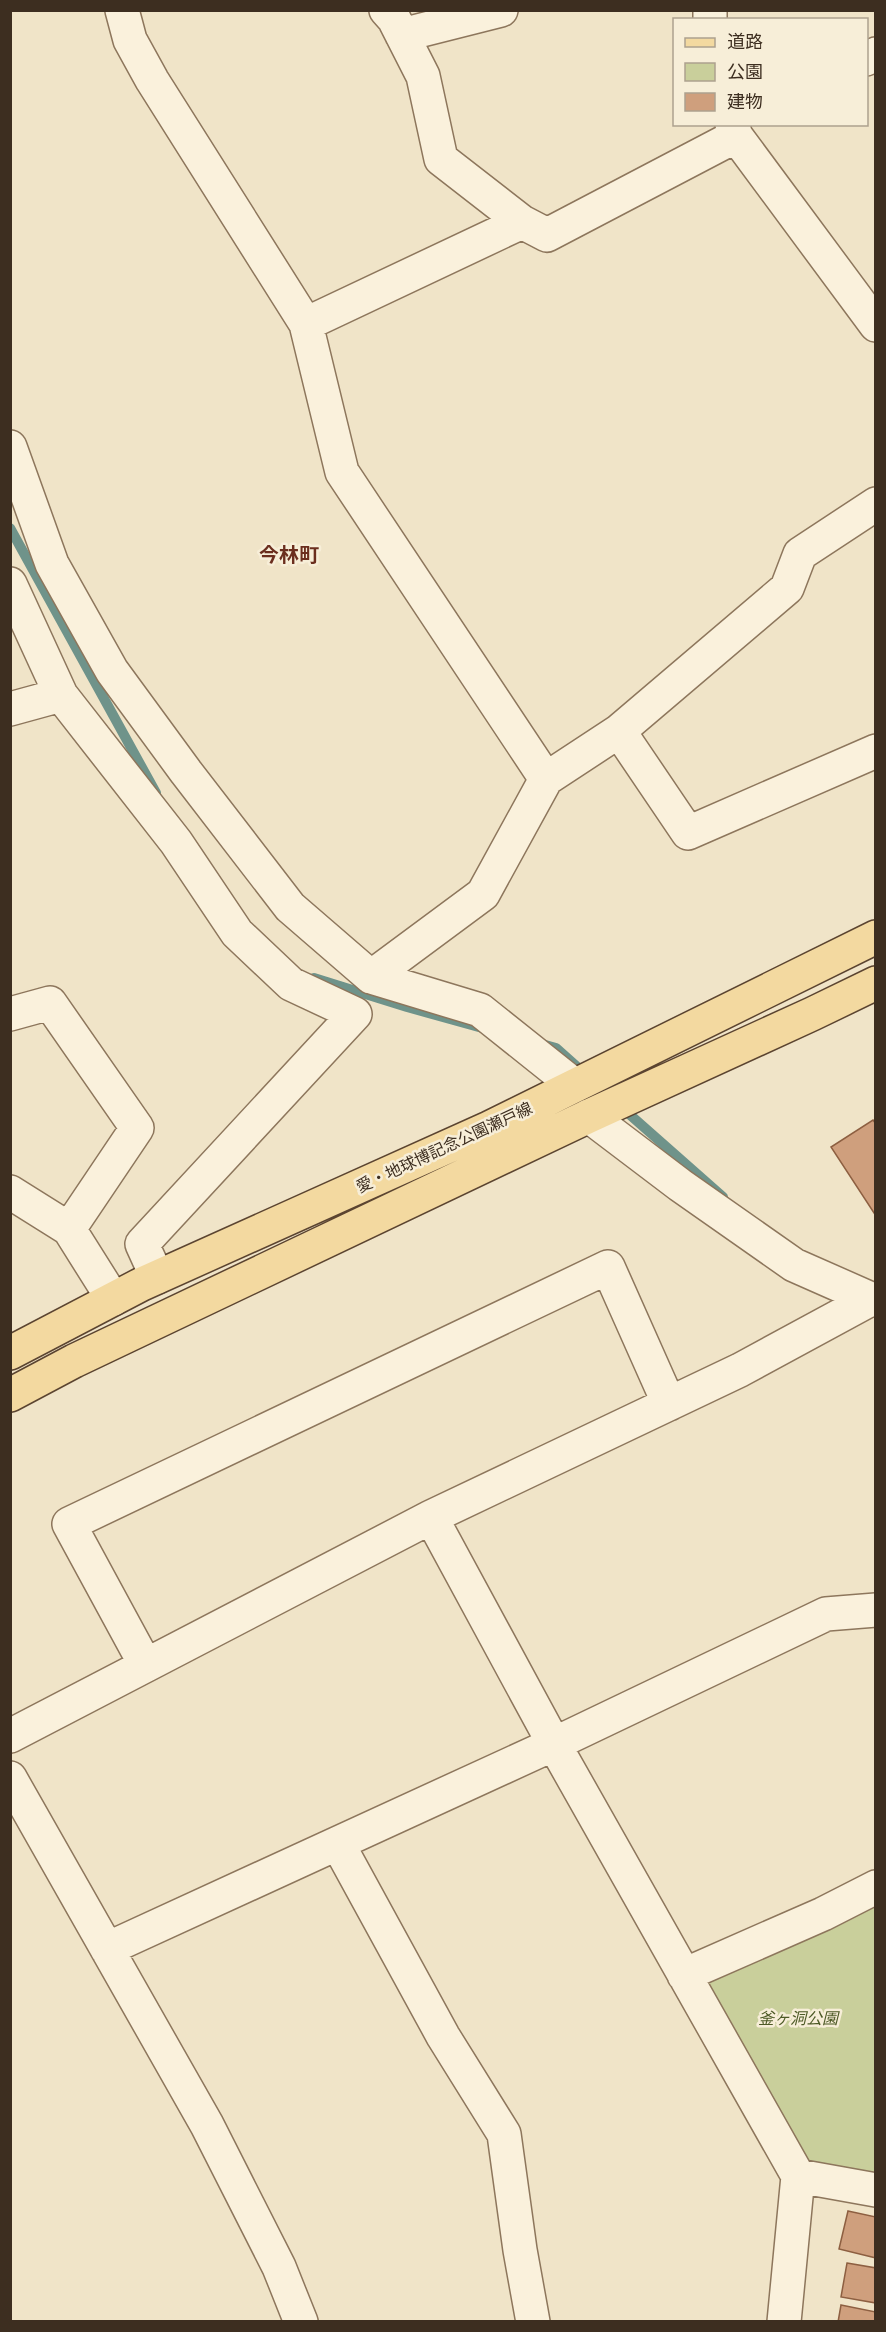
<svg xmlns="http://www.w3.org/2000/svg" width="886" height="2332" font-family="'Crimson Pro','Noto Sans JP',serif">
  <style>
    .green { fill: #c9cf9b }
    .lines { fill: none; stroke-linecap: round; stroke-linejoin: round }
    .stream { stroke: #6f938a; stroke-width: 10 }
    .building { fill: #cf9f7d; stroke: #8d5f41; stroke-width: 1.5 }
    .minor-casing { stroke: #8d765c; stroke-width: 36 }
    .major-casing { stroke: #5b4430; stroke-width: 36 }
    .minor { stroke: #faf1dc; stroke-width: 33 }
    .major { stroke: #f3d9a0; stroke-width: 33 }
    .labels { text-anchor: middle; stroke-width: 5; stroke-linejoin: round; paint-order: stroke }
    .street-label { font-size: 16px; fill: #3d2e20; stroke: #f7eed8 }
    .park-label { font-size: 16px; font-style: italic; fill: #4d5a26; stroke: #f7eed8 }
    .quarter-label { font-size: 20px; font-weight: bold; fill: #6b2e1e; stroke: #f7eed8 }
  </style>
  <rect width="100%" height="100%" fill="#f0e4c8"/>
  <path class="green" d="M875,1899V2176L787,2159L691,1982Z"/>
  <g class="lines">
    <path class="stream" d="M10,528L156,793
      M314,978L407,1007L486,1029
      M538,1043L556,1048L584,1073
      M620,1106L723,1197"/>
  </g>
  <path class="building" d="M873,1120L876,1124V1216L831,1147Z
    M848,2211L876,2217V2258L839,2249Z
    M847,2263L876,2268V2303L841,2297Z
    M841,2305L876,2312V2322H838Z"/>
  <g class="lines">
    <defs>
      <path id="minor" d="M122,10L130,40L152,80L306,324L342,472L546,779
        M386,10L394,19L423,76L441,159L522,222L547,235L736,136
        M710,10V20
        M402,35L501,10
        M866,59L876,54
        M732,124L736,136L876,325
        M306,324L522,222
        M10,447L52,564L112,671L186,772L290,907L371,977L480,1010L574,1085
        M10,584L61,695L176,842L237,933L291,984L355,1014L142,1244L157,1277
        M10,709L61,695
        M619,731L688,833L876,751
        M371,977L483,894L546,779L619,731L787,588L800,554L876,504
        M10,1014L50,1003L137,1128L69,1229
        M589,1116L680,1185L794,1265L871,1299
        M10,1192L69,1229L113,1299
        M431,1517L554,1744L798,2176L784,2322
        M145,1664L69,1524L608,1267L669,1404
        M10,1736L431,1517L740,1370L871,1299L876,1300
        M10,1778L207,2125L279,2267L301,2322
        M338,1844L443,2036L504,2134L520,2250L533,2322
        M107,1949L554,1744L826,1614L876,1610
        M684,1975L823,1914L876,1887
        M798,2176L876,2190"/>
      <path id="major" d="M10,1353L142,1284L489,1128L876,937
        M10,1395L74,1361L589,1116L812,1014L876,983"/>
    </defs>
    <use href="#minor" class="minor-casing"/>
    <use href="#major" class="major-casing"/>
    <use href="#minor" class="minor"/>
    <use href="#major" class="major"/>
  </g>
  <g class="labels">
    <g class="street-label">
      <text transform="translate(444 1147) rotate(-25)" y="6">愛・地球博記念公園瀬戸線</text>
    </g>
    <g class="park-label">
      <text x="798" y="2024">釜ヶ洞公園</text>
    </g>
    <g class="quarter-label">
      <text x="289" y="562">今林町</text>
    </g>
  </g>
  <rect width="886" height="2332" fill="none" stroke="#3d2e20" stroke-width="24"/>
  <rect x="673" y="18" width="195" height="108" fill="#f7eed8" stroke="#ada18e" stroke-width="1.5"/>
  <rect x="685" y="38" width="30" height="9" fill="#f3d9a0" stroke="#ada18e" stroke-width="1.5"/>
  <text x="727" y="48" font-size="18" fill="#3d2e20">道路</text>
  <rect x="685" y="63" width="30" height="18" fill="#c9cf9b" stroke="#ada18e" stroke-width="1.5"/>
  <text x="727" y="78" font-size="18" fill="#3d2e20">公園</text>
  <rect x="685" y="93" width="30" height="18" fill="#cf9f7d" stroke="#ada18e" stroke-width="1.5"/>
  <text x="727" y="108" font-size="18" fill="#3d2e20">建物</text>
</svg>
